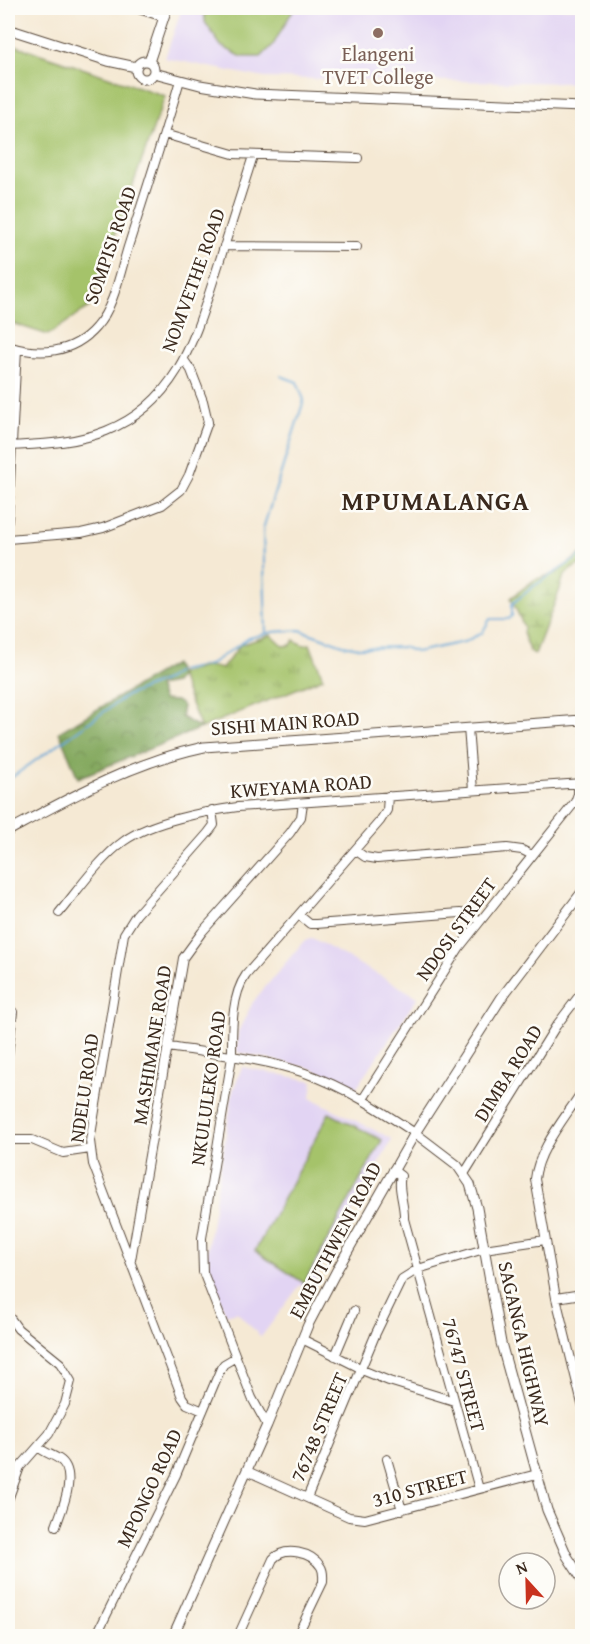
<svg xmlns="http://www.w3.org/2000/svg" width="590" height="1644" font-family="'Gentium Book Plus',serif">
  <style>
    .built { fill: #e2d4f3 }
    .grass { fill: url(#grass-tufts); stroke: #707644; stroke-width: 1.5 }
    .forest { fill: url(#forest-crowns); stroke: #606a3e; stroke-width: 1.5 }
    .wetland { fill: url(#wetland-marsh); stroke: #707644; stroke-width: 1.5 }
    .pitch { fill: #a5c36a; stroke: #707644; stroke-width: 1.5 }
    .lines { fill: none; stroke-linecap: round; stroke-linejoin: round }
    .stream { stroke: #61a4d5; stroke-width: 2 }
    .minor-casing { stroke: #574739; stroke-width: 10 }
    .tertiary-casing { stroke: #574739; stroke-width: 11 }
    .minor { stroke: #fff; stroke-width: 8 }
    .tertiary { stroke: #fff; stroke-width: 9 }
    .education-dot { fill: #8d6e63; stroke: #fdfcf7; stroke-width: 2 }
    .labels { text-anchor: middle; stroke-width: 5; stroke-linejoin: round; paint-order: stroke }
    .education-label { font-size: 20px; fill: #785e54; stroke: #fdfcf7 }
    .street-label { font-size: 20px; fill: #3b2a1e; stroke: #fdfcf7 }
    .district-label { font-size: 26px; font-weight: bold; letter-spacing: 1.5px; fill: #3b2a1e; stroke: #fdfcf7 }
  </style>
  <defs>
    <pattern id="grass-tufts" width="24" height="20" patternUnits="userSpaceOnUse" patternTransform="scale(1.5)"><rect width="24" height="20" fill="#a5c36a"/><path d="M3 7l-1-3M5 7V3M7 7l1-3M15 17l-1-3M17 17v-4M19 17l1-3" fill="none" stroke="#889f57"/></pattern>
    <pattern id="forest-crowns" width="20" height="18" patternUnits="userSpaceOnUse" patternTransform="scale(1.5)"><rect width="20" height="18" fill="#84a95e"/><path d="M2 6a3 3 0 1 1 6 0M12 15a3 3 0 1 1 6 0" fill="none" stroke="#6d8a4d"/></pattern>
    <pattern id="wetland-marsh" width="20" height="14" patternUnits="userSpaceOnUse" patternTransform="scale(1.5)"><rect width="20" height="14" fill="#a5c36a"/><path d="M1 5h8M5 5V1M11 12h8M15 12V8" fill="none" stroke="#889f57"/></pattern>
  </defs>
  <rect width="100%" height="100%" fill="#fdfcf7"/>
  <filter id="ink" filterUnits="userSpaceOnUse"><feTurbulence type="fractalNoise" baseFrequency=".0167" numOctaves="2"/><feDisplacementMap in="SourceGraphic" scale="12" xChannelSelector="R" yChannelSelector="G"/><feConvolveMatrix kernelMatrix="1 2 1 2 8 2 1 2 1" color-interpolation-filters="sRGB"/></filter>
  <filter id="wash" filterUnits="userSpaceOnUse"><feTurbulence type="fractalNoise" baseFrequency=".008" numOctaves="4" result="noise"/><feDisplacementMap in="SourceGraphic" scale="24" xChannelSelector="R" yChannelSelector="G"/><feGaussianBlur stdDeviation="1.35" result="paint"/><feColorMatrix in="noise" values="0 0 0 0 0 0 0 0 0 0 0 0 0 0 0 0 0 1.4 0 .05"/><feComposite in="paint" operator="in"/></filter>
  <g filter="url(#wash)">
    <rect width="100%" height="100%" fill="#f5e9d4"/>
    <path class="built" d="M182,8H582V83L265,78L165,58Z
      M312,938L418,997L356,1088L310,1068L237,1052L238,1032L253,1002L303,942Z
      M242,1067L313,1081L311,1098L392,1139L309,1290L300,1285L261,1337L237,1312L226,1315L208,1269L207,1251L233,1090Z"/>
    <path class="grass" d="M271,635L283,646L291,645L294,640L303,645L310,644L323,678L201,728L179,674L208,666L222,669L240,645Z"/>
    <path class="forest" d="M174,664L180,677L175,683L158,686L163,700L176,701L183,706L181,717L201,728L78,778L59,732Z"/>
    <path class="wetland" d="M582,553V564C569,568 562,576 560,589L535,654L529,651L523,633L524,627L511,598L534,580L556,573Z"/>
    <path class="pitch" d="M204,8H294L273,45L261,57H242L221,46L205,22Z
      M8,43L165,96L89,307L48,335L8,322Z
      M329,1113L382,1140L304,1283L255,1251Z"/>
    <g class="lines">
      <path class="stream" d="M266,634L263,529L304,400L297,382L281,376
        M8,780L126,696L168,679L179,671L209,665L249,638L273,632L300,630L343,645L359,648L403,647L416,652L464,642L482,633L490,619H509L512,616V604L534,586L582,555"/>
    </g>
  </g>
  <g filter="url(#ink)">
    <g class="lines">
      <defs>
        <path id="minor" d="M135,8L164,17
          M164,134L233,154L358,158
          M224,246L357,247
          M8,346C39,356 73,354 96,327C114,307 120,273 128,247C146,191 164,136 180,80
          M11,446C43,444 76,443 106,431C179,402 195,336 217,269C229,231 241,193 253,156
          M8,520L17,349
          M8,539L81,533L103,528L162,505L181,490L189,475L208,422L203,401L191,370L184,360
          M468,728L473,790
          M355,850L365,857L377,859L507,848L522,850L532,855
          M59,913C78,890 100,858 124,841C150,822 206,811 238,807L582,783
          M299,915L310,924H316L460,913L468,914L479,920
          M169,1047C214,1054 262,1058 305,1073C345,1087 380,1110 415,1133
          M8,1055L13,1012
          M582,1091C566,1117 538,1149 535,1179L556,1298L582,1404
          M363,1099L459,948L575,802L578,794V783
          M8,1140H32L63,1153L90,1149
          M393,1170L401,1176C397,1187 405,1206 404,1219L479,1489
          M464,1174L556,1026L582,992
          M131,1260L183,958L202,932L290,833L301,817L303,803
          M556,1298L582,1294
          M8,1315L18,1329L60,1363L71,1381L65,1404L49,1434L20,1467L8,1500
          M302,1339L362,1369
          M335,1356L354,1311
          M362,1370L389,1381L454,1401
          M203,1411L187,1404L182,1397L93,1164L90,1141L124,934L136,915L208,833L214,825L212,810
          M267,1425L252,1398L203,1272L202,1238L232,1057C232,1031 231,996 246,975L380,821L387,810L388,796
          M38,1447C45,1453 51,1454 59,1459C79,1472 62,1509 56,1526
          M387,1459L402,1510
          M247,1471L349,1517L365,1519L537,1474
          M307,1498L376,1333L402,1279L418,1269L484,1249L545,1240
          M96,1636L176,1475L221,1368L224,1364L236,1357
          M238,1636L273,1559C285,1546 312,1552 321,1567C324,1572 323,1576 323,1582L297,1636"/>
        <path id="tertiary" d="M8,29L108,61L136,67
          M136 70a9 9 0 1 1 18 0a9 9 0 1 1-18 0Z
          M149,62L167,8
          M154,73L200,85L255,94L582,107
          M8,831C71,797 133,762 204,747L582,720
          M415,1133L457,1165L470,1184L477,1208L501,1343L547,1510L567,1556L582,1579
          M173,1636L267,1425L308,1325L338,1268L415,1133L502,997L582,892"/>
      </defs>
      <use href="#minor" class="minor-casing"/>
      <use href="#tertiary" class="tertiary-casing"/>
      <use href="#minor" class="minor"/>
      <use href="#tertiary" class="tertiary"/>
    </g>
  </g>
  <circle class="education-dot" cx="378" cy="33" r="6"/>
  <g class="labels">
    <g class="education-label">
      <text x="378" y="61">Elangeni<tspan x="378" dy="23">TVET College</tspan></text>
    </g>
    <g class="street-label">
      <text transform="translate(110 245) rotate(-71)" y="7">SOMPISI ROAD</text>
      <text transform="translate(193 280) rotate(-70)" y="7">NOMVETHE ROAD</text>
      <text transform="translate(285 723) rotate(-4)" y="7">SISHI MAIN ROAD</text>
      <text transform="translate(301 786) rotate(-4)" y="7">KWEYAMA ROAD</text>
      <text transform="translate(456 929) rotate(-54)" y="7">NDOSI STREET</text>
      <text transform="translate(152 1045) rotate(-81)" y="7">MASHIMANE ROAD</text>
      <text transform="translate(508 1073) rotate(-58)" y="7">DIMBA ROAD</text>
      <text transform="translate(84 1088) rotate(-82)" y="7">NDELU ROAD</text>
      <text transform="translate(208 1088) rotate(-82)" y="7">NKULULEKO ROAD</text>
      <text transform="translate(335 1240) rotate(-62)" y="7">EMBUTHWENI ROAD</text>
      <text transform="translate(524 1344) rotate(77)" y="7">SAGANGA HIGHWAY</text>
      <text transform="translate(464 1375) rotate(75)" y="7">76747 STREET</text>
      <text transform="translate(319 1427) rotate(-67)" y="7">76748 STREET</text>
      <text transform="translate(149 1488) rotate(-65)" y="7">MPONGO ROAD</text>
      <text transform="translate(420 1488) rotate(-15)" y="7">310 STREET</text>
    </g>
    <g class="district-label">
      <text x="436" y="510">MPUMALANGA</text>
    </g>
  </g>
  <rect width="590" height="1644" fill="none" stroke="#fdfcf7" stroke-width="30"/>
  <g transform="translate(527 1581) rotate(338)"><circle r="28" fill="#fdfcf7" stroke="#afa8a0" stroke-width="1.5"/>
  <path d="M0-4.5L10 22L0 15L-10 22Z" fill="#c8321e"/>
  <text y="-9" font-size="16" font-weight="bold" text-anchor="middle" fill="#3b2a1e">N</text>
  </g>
</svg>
